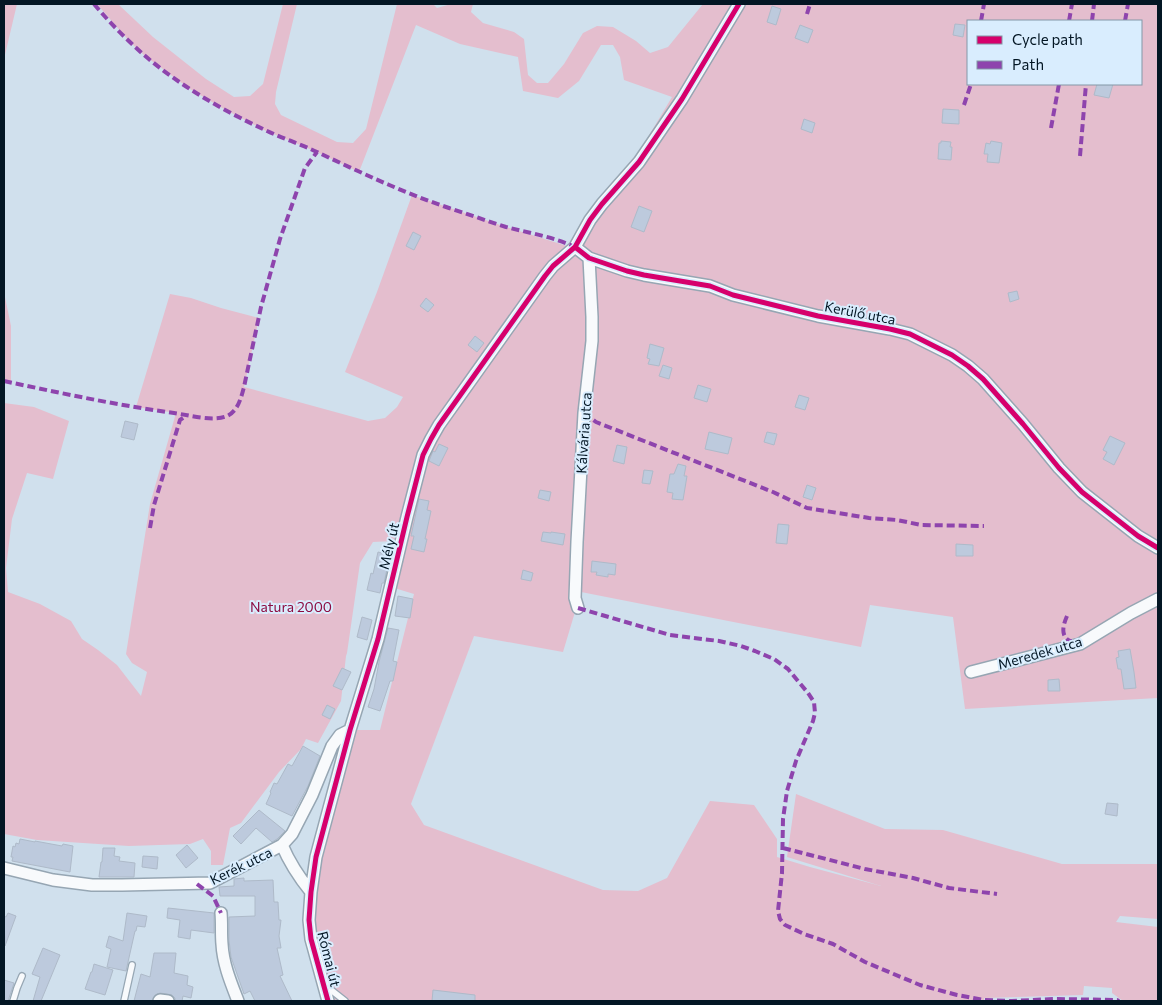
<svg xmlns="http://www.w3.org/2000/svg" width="1162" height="1005" font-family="Commissioner,sans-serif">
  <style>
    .green { fill: #e4bece; fill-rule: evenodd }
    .building { fill: #bdcadd; stroke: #aebac9 }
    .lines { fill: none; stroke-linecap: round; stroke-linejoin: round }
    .service-casing { stroke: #96a6b3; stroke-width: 8 }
    .minor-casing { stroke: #96a6b3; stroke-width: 14 }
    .service { stroke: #f8fafc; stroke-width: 5.5 }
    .minor { stroke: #f8fafc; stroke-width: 11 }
    .quiet { stroke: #8e44ad; stroke-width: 4; stroke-dasharray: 8 4; stroke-linecap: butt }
    .cycleway-casing { stroke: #d9edfe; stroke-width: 8 }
    .cycleway { stroke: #d6006c; stroke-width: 5 }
    .labels { text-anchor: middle; stroke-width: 4; stroke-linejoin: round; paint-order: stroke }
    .street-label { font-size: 14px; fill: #031624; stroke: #d9edfe }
    .park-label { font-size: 14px; fill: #8c0c41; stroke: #d9edfe }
  </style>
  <rect width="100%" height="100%" fill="#d0e0ed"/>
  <path class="green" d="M4,4H17L4,59Z
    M97,4H118L153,37L206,79L234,97L250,96L263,84L283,4H297L276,92L275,104L281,115L337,142L353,143L366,129L397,4H433L437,8L451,4H473L471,12L483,23L514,32L524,39L528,75L537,83H548L564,64L583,33L597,26L613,27L636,41L650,53L668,47L703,4H1158V698L965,709L953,617L870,605L861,647L581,592L563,652L474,636L411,804L424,825L603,890L638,891L667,878L710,801L754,805L777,839V857L810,867L881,886L787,857L796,794L885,829L943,830L1062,864H1158V919L1120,916L1116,922L1158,927V1001H1123L1112,993V988L1084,986L1083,995L984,998V1001H328L317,960L311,892L350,730H380L414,594L391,587L400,543L393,541L373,542L360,563L347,653L346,656L341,701L318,743L306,739L301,749L279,772L241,823L230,828L223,865H211V851L203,839L190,844L129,846L37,840L4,834V403L34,407L69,421L53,479L27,473L12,519L6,568L8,592L40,604L71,621L82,639L98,650L117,665L141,696L147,672L132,663L126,654L150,504L176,413L136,407L170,294L191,298L221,308L259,318L244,387L368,421L385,418L397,407L403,397L345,372L377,292L412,195L503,226L567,246L597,202L641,149L672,97L624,80L620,57L613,45H601L579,81L558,98L523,91L518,57L460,44L416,25L359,172L317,152L264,130L224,109L190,89L145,56L129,41ZM968,21H1141V84H968Z
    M4,297H5L11,326V382L4,381Z"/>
  <path class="building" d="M772,6L781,9L776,25L767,22Z
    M955,24L965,25L963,37L953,35Z
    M800,25L813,30L808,43L795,38Z
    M1097,84H1113L1109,98L1094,95Z
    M943,109L959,110V124L942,123Z
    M804,119L815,123L812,133L801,129Z
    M941,141L951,142L950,147H952L951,160L938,159L939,143H941Z
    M991,141L1002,143L999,163L987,162L988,154H984L986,143L990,144Z
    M639,206L652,211L644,232L631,227Z
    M413,232L421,236L414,250L406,246Z
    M1017,291L1019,299L1010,302L1008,293Z
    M426,298L434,305L428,312L420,306Z
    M475,336L484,343L477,352L468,345Z
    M650,344L664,348L659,366L648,364L650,359L647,358Z
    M663,365L672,368L669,379L659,376Z
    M698,385L711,389L707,402L694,398Z
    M799,395L809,398L805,410L795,407Z
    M125,421L138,424L134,440L121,437Z
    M709,432L732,438L728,454L705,449Z
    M767,432L777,434L774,445L764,442Z
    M1110,436L1125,443L1114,465L1103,459L1107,452L1103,450Z
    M439,444L448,448L439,466L429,461L433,451L435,452Z
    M617,445L627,447L624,464L613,461Z
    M678,464L686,466L684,476H687L683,500L672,499L673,493L667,492L670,474H674Z
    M644,470L653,471L650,484L642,483Z
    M807,485L816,488L812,500L803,497Z
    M540,490L551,492L549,501L538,498Z
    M419,499L429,501L427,510L431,511L425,539H427L424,552L411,549L414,536H411Z
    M778,524L789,525L787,544L776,543Z
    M543,532L551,533V532L565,534L563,545L541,541Z
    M956,544L973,545V556H956Z
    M378,552L390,555L384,583H382L380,593L367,590L371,573L373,574Z
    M592,561L616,564L615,575L608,574V577L596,575L597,572H591Z
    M523,570L533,573L531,581L521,579Z
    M398,596L413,599L410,618L395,616Z
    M362,617L372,620L367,640L357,637Z
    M388,628L399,630L393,661L397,662L393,681H390L380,711L368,707L374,689L379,662Z
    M1130,649L1134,672L1136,688L1124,689L1121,669H1118L1116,658L1119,657L1118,651Z
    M342,668L351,672L342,690L333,686Z
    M1059,679L1060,691H1048V680Z
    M327,705L335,709L330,719L322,715Z
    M303,746L320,756L308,786L292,816L266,804L271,793L270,792L274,783L277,784L288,764L292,766Z
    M1107,803L1118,804L1117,816L1105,814Z
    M259,810L285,831L277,839L272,842L256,828L241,844L233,836Z
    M20,839L35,842V841L62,846L63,844L73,846L70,872L12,861L13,857H11L13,846L15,847L16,843L19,844Z
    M187,845L198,858L186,868L176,855Z
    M103,848H115L114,856L120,857L119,861L135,863L134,877H99L101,862H102Z
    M143,856L158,857L157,869L142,867Z
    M244,878V881L273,880L274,902H278L279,920H281L279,936L281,948H277L283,975L280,976L292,1001H255L250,991L244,994L231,957L229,940V917L255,916V896H220L219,887L234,886V879Z
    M168,908L214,913V933L191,930L190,939L178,937L180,920L167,918Z
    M8,913L16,916L5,946L4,916L6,917Z
    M127,913L147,916L145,927L137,926L136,931H135L126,971L107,967L111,949L106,947L109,936L123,941Z
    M43,948L60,955L41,1001H33L40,977L32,974Z
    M154,953H176L174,973L188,976L187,985L193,987L191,998L183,996L182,1001H175V998L172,995L160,993L155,995L152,1001H134L141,974L150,977Z
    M94,964L113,970L105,995L85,989L91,972H92Z
    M4,980L14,983L8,1001H4Z
    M433,990L475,995V1001H432Z"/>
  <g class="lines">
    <defs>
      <path id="service" d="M326,986L345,1001
        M13,1001L17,988L22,976
        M124,1001L132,965"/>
      <path id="minor" d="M575,247L589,258L627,271L644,275L710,286L733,295L818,316L890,329L910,334L952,355L968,366L983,379L1023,424L1059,468L1082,492L1138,536L1158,548
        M578,608L575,598L577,542L584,413L592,341V317L589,258
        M971,672L1080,644L1131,613L1158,599
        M282,845C290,864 298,876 311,892
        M4,868L53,880L92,885H122L210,883L282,845L292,834L312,795L332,746L340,735L350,730
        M221,913C222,923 221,934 222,944C223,964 231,983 238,1001
        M159,1001L160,1000L168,1001
        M328,1001L311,939L309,920L311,892L316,857L350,730L378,639L407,517L423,455L431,439L439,425L545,276L553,266L575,247L590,220L602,204L639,162L682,99L739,4"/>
    </defs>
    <use href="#service" class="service-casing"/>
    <use href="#minor" class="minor-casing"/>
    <use href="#service" class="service"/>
    <use href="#minor" class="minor"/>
    <path class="quiet" d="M94,4C109,22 126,39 144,55C179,85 222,110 263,129C281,138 301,144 319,153C362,173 404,193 449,208C468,214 487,221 506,227C529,233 554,237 575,247
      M807,14L810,4
      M981,21L984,4
      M1069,21L1072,4
      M1092,21L1094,4
      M1125,21L1128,4
      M964,105L971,84
      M1051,128L1059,84
      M1080,156L1086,84
      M4,381C60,393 116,405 174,413C188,415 214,422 227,416C238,411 241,398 244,387L261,307L280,239L305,168L317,152
      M584,413L596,422L773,492L807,508L869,518L897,520L921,525L984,526
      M150,528L154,505L180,420L187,415
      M578,608L670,635L719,641L741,646L755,651L774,659L788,669L808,693L814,702L815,713L813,721L796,761L787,791L783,819L782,873L778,911L780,919L785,925L804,934L833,944L865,962L920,985L957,995L984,1000L1012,1001L1053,999L1117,1000L1119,1001
      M1067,616C1064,623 1060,634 1068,640C1071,642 1077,643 1080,644
      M783,848L865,869L913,878L949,888L997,894
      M197,884L213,896L221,913"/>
    <defs>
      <path id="cycleway" d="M575,247L589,258L627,271L644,275L710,286L733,295L818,316L890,329L910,334L952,355L968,366L983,379L1023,424L1059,468L1082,492L1138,536L1158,548
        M328,1001L311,939L309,920L311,892L316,857L350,730L378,639L407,517L423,455L431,439L439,425L545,276L553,266L575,247L590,220L602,204L639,162L682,99L739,4"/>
    </defs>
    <use href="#cycleway" class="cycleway-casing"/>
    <use href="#cycleway" class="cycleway"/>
  </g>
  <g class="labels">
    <g class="street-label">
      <text transform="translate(860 313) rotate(11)" y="5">Kerülő utca</text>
      <text transform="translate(584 433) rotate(-86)" y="5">Kálvária utca</text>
      <text transform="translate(389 546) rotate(-77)" y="5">Mély út</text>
      <text transform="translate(1040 653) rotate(-16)" y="5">Meredek utca</text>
      <text transform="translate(241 866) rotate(-26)" y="5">Kerék utca</text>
      <text transform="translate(329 959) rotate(76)" y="5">Római út</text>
    </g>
    <g class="park-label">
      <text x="291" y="612">Natura 2000</text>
    </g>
  </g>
  <rect width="1162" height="1005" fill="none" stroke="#031624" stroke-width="10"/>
  <rect x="967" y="20" width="175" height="65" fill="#d9edfe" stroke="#8397a7"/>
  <rect x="977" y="36" width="25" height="8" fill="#d6006c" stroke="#8397a7"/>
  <text x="1012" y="45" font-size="15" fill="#031624">Cycle path</text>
  <rect x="977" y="61" width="25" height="8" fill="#8e44ad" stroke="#8397a7"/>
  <text x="1012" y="70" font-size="15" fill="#031624">Path</text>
</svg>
